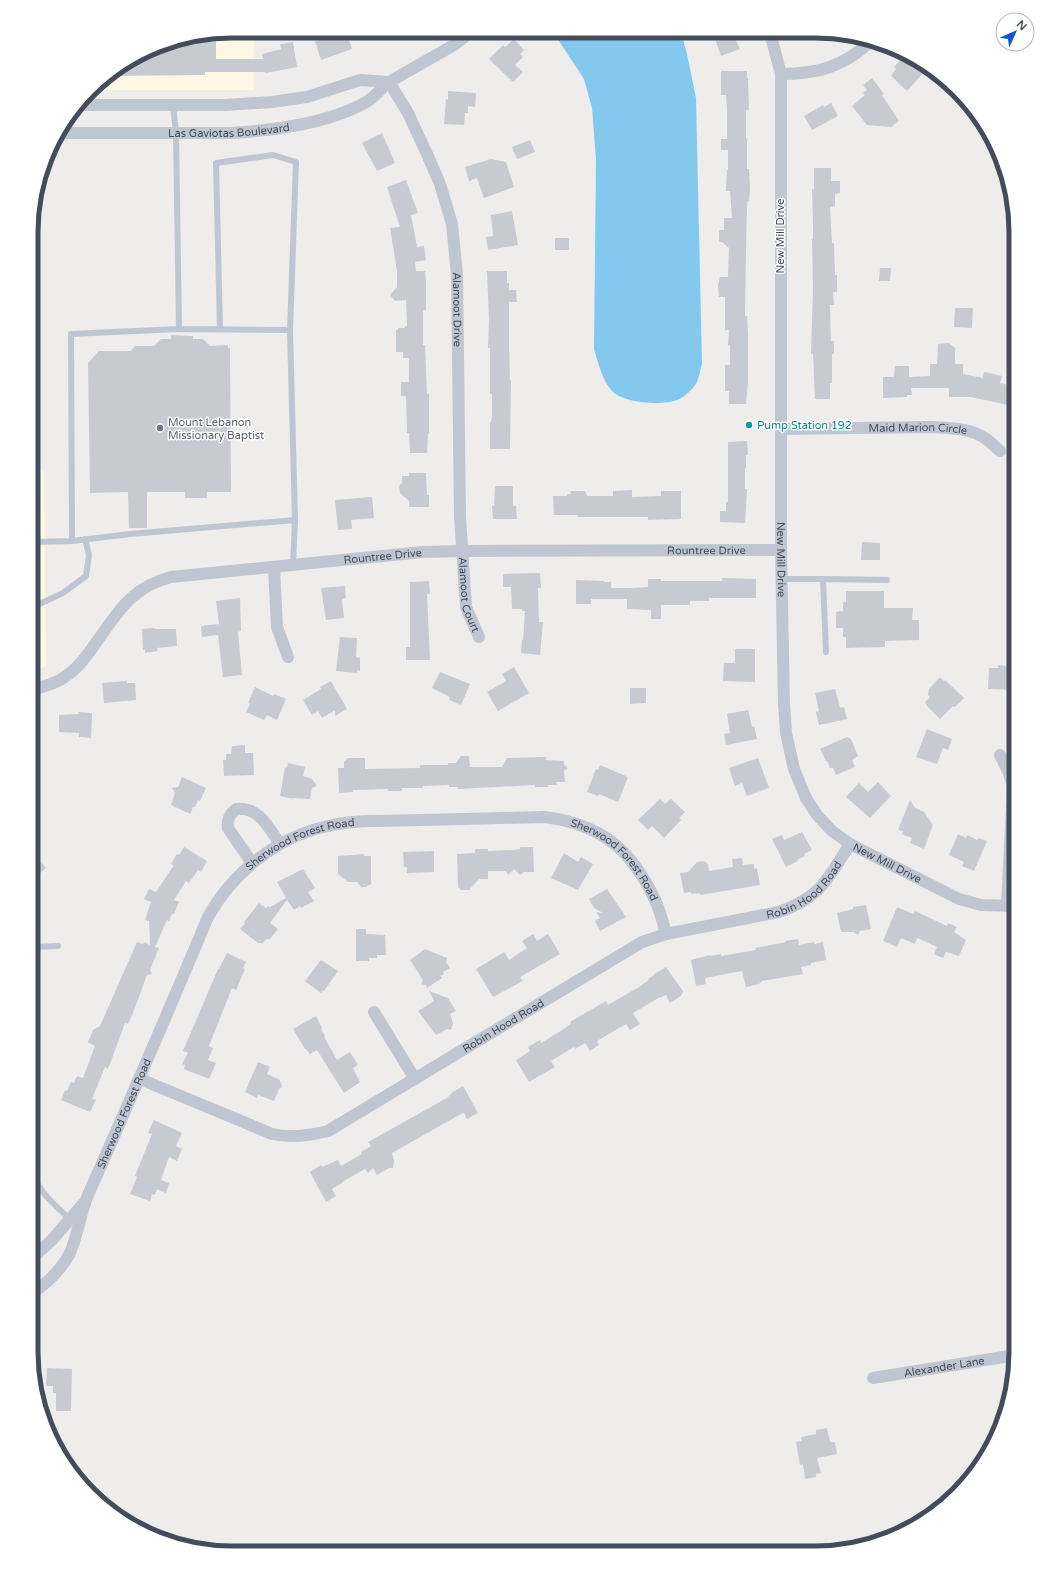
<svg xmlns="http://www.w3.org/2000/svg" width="1047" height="1584" font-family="'Varela Round',sans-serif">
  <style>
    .commercial { fill: #fcf8e3 }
    .water { fill: #83c9ee }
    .building { fill: #c8cad2 }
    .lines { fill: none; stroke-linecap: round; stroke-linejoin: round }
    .lane { stroke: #bfc6d2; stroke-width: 6 }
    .street { stroke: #bfc6d2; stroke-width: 12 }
    .culture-dot { fill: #0f9aa8; stroke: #fff; stroke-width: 1.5 }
    .worship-dot { fill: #6b7280; stroke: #fff; stroke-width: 1.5 }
    .labels { text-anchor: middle; stroke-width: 3; stroke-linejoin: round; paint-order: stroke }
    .street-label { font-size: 11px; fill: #444c5a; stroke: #fff }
    .worship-label { font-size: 11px; fill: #5b616d; stroke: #fff; text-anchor: start }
    .culture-label { font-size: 11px; fill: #0d838f; stroke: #fff; text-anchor: start }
    .rim { fill: none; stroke: #444c5a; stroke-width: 5 }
  </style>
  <rect width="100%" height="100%" fill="#efecec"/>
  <path class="commercial" d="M232,31H254V90H92L100,81L167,42Z
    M32,460L44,472L46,666L32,672Z"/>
  <path class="water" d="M553,32H681L687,54L696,98L702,364C700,370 699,379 696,384C692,390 683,398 677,400C662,406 623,403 612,391C602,380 598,362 594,349L596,159L592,108L584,79Z"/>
  <path class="building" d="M334,31H346L352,49L321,60L315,41L334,34Z
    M714,32H732L740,49L721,56L715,39H716Z
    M216,34V59H263L262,54L281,49L280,44L293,42L297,67L266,73L265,72H205V75L108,76L167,42Z
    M514,39L524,50L520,54L523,57L515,65L523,72L513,82L489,59L503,45L505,47Z
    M906,54L925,71L907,91L891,76L896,69L894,67Z
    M721,71H747V78H748L749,110H746V138H747V169H749L750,187L749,201H748L747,208L746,249L745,316H747L748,334V382L746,404H729V391H725V365H730V346L728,345L729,330H725V297H719L718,285L720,277H728L729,248L722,242H719V230H724V218H732L730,191H726L727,170H728V150H721V139H727V110L726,95H721Z
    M872,78L884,94L882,95L899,121L891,127L867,125L852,106L865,95L863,93L867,90L863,85Z
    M448,91L476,93L475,107L468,106V113H465L464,125L444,124L446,99L448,100Z
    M831,103L838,116L812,130L804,116L823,105L824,107Z
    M382,133L395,163L377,171L362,143Z
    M530,140L535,152L517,159L512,147Z
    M491,159L506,162L514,187L484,198L477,178L469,181L465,167Z
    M814,168H831V181H840V193L835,194V206L830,207L832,243H834L835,275H837V292H833L834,305H830L831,341H834V354H832V383H830V399H815L813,354H811L813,287L812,239H813V225L812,189H814Z
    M406,180L418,213L411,215L417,247L424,246L426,260L415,262L416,271H425L426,283V310H423V345H425L427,394H429V434H428L427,453H410L409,433H407L406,396H401V382H409V358H403V352H396V330H398V328H405V326H407L406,300L395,301L390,295L397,287V271L390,228L400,227L387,187Z
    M512,211L518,245L488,250L486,237L493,236L491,215Z
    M555,238H569V250H555Z
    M880,268H891L890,281H879Z
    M487,271H507V283H509V290H516L517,302H509V343L510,379L511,381L510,449H490V422H491L492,415V394H490V348H488L489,320Z
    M955,308H973L972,328L954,327Z
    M171,335L193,336V339H203L210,346L228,345V348H230L231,492H207V498H185V492H147V528H129L128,492L90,493L88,363L99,351H131L135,346H154L161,339H171Z
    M949,343L955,348V364H963V374L983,378L984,372L1002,376L1000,383L1013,386L1008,405L971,397H949V388H911L912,395H907V397L883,398V377H894L895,366H909V377L930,376V364H937L938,344Z
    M747,441L748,455H746V468H745V489H747L745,523L720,522V511H726V502H728V442Z
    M409,473H426L427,495H429V507H409V501L400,493L399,486L402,483V476H409Z
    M495,486H513V506H516L517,519H493L492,506H494Z
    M632,490V497L661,496V491H681V519L648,520V517H578V515H554L553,496H567V494H571L570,491H585L587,496H613V491Z
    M372,497L374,518L351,520L352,529L338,530L335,500Z
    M862,542L880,543V560H861Z
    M540,573L541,588H538L539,622H543L540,655L521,653L522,640H523L525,611H522V609H512L511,587H503V574Z
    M722,578L756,579V598H709V601H690V605H661V619H651V610L627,609V599H591V604H576V580L604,581V582H611V588H633L648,587V579H661V581H722Z
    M429,581L430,594H427L430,660H406V647H410V582Z
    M345,586L346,598L342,599L344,618L326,620L321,588Z
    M846,591H884V608H913L912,620H919V640L885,641V647L846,648V637H843V628H836V612L843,611V602H846Z
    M240,598L241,631L238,632L242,675L223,677L218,635L202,637L201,626L219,624L216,601Z
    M155,628V629H176L177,646L157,648L158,651L145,653V650H143L142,629Z
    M340,637L357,638L356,657L360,658V671L357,670V673L336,671Z
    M735,649H755V682L723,681L724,663H735Z
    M998,665L1009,666V668H1016V690L988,689L989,668H998Z
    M514,667L529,693L498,711L487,692L506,681L502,674Z
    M440,672L470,684L461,705L449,700L450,697L432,688Z
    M940,677L944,681L945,680L964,698L955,707L953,706L940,719L927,706L925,702L930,697L928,695L929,689Z
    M127,681V683H135L136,700L104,703L102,683Z
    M331,681L347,709L335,716V710L322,718L318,711L312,715L303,700L321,689L320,687Z
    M255,687L273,696L274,694L286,699L277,720L267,715L264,720L246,712L250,704L248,703Z
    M630,688H646V703L630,704Z
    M835,689L840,708L844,707L847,719L819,725L816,712L819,711L815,693Z
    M748,710L752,727L754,726L757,739L726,745L724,734L730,733L727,714Z
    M78,712L92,713L91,738L79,737V733L59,732V715L79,714Z
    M927,729L952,739L948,750L943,748L937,764L916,757Z
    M847,737L851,739L858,756L852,760L855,767L836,775L833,768H830L827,761H826L820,749Z
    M245,745V753H253L254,775L224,776L223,760H226V754H231L232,746Z
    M461,756H469L470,767H502L507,758L546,757V760L564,761V765L568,768L564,771L565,782H556L557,785H548V787H535V785L458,789V787H449V785L423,786V788H402V791H388V789L353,790V792L339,793L338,768H344V762L348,758H365V769L420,768V765H448V763H456Z
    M758,758L769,788L747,796L742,783L735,786L729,768Z
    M288,763L305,767L303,776L312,779L317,786L312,788L310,799L293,798V799L280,796L285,767L287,768Z
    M600,765L628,777L618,802L599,794L598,796L587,792L596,769L598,770Z
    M182,777L206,788L200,801L198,800L195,807H193L190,814L171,805L175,793L172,788L178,787Z
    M878,782L891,796L870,818L846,797L859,783L868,792Z
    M660,799L665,804L671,799L685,812L679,818L681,820L664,838L652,826L648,830L638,820Z
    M910,800L915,808L924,812L933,825L924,849L910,843L912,838L902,834L903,831L898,830Z
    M802,832L812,850L804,854L805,856L797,860L798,861L786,867L772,839L782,835L784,840Z
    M958,834L966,838L967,835L977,840L979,838L987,841L974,871L962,866L964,862L949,855Z
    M184,847L207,861L201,872L198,870L189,883L186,881L174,900L179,902L174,914H172L169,921L167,920L155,947L159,948L150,970L152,974L147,975L133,1013L128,1024L125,1023L108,1069L105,1067L92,1099L96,1100L90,1112L61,1100L65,1090L67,1091L71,1082L74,1083L77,1076L83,1078L95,1046L88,1042L93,1030L100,1026L137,942L143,944L144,942L150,945L149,921L145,920L151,902L144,899L149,889L156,892L174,865L171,864L177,854L179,855Z
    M520,847H533L534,872H524L520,875L514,869L508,875L505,871H488V879H479L469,890H461L458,887L457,854L475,853V849H488V851L512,850L520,849Z
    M434,851V872L407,873V867H404L403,852Z
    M32,852L46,868L32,880Z
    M564,853L578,862L581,857L593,864L578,890L551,878Z
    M364,854V856H371V884L366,887H361L357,882H348L338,874V856Z
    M742,858L743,865L754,864V869L757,868L760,885L700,895V893L691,894V892L684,893L680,873L688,872L697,862L704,861L708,864L709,871L733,867L732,859Z
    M303,869L315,888L308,892L314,901L301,908L300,906L294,910L287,900L270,923L278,929L270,939H266L263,943H258L240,929L245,923L244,922L259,903L266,908L268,906L270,907L286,898L277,882Z
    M607,889L626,917L600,931L595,921L600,918L596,912L603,913L594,908L589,899Z
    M866,905L871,929L860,931L858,935L854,932H841L837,913L853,909V907Z
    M897,907L913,914L915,911L947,926L948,923L957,927L954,932L966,940L959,956L946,952L943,958L934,954L937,947L917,938L915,944L901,938L897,947L883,941Z
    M356,929H366V934L385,935L386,955H377V958H369V961H356Z
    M533,934L537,941L548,934L560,954L520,977L523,981L493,997L476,969L504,952L509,960L527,948L522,941Z
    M798,939L799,945L814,942L815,944L823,942L826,960L811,963V965L801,967L803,974L762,981L759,984L746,987L742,971L705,978L706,984L696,986L691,960L710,955V956L721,954V956L756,950L755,948L786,942L785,941Z
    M425,949L447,958L446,962L450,968L443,972L444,974L440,976L442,978L427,988L426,985L421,984L423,980L410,960Z
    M227,953L246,962L243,968L245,969L236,990L232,988L209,1046L213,1048L208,1060L216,1063L209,1079L184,1069L185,1065L182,1064L188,1053L183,1051L218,969H219Z
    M321,960L338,971L324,991L323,990L321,993L305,981Z
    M666,967L683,991L681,996L670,1003L666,995L660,998V997L633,1013L640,1024L630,1030L626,1024L597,1041L599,1045L590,1051L585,1043L575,1049L574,1047L551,1061L555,1067L529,1082L516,1060L530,1051L528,1047L540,1040L541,1043L559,1032L571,1024L570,1022L606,1001L608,1005L639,987L649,980L648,979L654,975V974Z
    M429,991L448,998L456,1011L450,1014L453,1023L451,1030L447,1029L436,1035L418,1011L434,1001Z
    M316,1016L322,1028L321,1029L325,1036L324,1037L337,1060L350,1052L358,1065L353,1068L360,1082L344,1093L317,1050L310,1054L306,1049H305L293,1029Z
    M258,1062L270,1067L267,1074L280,1080L282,1087L279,1089L274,1101L258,1095L257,1098L245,1092Z
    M463,1086L478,1113L467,1119L464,1113L461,1114L392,1153L394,1160L393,1168H389L377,1175L373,1168L368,1173L365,1169L342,1182V1183L332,1189L336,1196L326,1202L310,1172L321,1165L322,1167L338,1160L341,1166L362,1154L361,1152L371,1146L368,1142L447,1098L453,1092Z
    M154,1120L182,1133L176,1146L182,1149L177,1161L169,1157L161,1180L169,1183L166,1193L157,1189L155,1195L152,1194L150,1201L130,1194L137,1177L135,1176L152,1134L148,1133Z
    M47,1368L72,1369L71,1411H56V1393H53V1386H46Z
    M827,1428L830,1442H835L837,1454L817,1458L821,1473L816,1474V1477L805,1479L803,1464L800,1465L796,1442L802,1441L801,1437L816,1434V1430Z"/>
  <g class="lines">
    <path class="lane" d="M179,329L290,330L295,520
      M220,329L216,163L273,155L296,162L290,330
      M72,541L130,534L295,520L293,566
      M33,542L72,541L71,334L179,329L176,133L173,105
      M782,579H823L826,652
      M823,579L887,580
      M33,607L63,593L86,576L89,555L85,539
      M32,664L33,574L32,438
      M32,717L35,709L32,691
      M32,947L58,946
      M31,1173C42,1194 53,1204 70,1219"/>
    <g class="street">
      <path id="s1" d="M471,32L454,45L389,82L408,113L427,154L440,184L452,224L457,275L460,517L466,607L479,637"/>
      <path id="s2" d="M770,33L781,74V550L784,704L786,733L794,769L806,798L817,815L832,831L850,844L959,899L981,905L1016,906"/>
      <path d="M781,74C818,74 843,67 871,41"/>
      <path id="s3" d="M57,133H230C272,131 331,123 368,101C375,96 382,88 389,82L360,80L307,97L272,102L225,105H80"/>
      <path id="s4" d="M781,429L931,427C949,428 971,428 986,439C991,442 995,447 1000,451"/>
      <path d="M274,568L277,627L288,657"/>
      <path id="s5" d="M32,689C44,687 56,684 66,676C77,669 85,658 93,647C117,614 129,588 171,577L423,552L463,551L781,550"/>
      <path d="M1000,755L1008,771L1013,785L1007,906"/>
      <path d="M252,863L228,828C227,820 229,815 236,809C260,807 268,827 280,844"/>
      <path d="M374,1012L415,1079"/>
      <path id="s6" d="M140,1079L272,1134C291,1138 309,1136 328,1131L642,942L666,934L779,912C821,897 827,880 850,844"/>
      <path d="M31,1259L52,1240L83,1204"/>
      <path id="s7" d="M31,1294C46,1284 60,1271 69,1255C78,1236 80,1214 88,1195C129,1103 169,1010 208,917C233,872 277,837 328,826C358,819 391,821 422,820C463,819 503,818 544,817C600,824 631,848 655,900C660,910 663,923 666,934"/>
      <path id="s8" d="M873,1378L1016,1355"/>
    </g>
  </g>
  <circle class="culture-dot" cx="749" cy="425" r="4"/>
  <circle class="worship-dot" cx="160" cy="428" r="4"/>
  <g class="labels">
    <g class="street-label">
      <text dy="4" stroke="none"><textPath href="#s3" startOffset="172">Las Gaviotas Boulevard</textPath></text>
      <text transform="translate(780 236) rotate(-90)" y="4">New Mill Drive</text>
      <text dy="4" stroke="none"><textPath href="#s1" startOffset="338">Alamoot Drive</textPath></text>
      <text dy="4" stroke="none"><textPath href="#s4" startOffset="137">Maid Marion Circle</textPath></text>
      <text dy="4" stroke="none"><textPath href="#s5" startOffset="721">Rountree Drive</textPath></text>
      <text dy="4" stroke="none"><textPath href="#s5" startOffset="397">Rountree Drive</textPath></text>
      <text dy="4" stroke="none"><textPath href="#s2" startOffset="528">New Mill Drive</textPath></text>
      <text dy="4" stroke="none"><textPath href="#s1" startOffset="624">Alamoot Court</textPath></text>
      <text dy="4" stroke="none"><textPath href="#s7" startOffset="543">Sherwood Forest Road</textPath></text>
      <text dy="4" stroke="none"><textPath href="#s7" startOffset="879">Sherwood Forest Road</textPath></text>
      <text dy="4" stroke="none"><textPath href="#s2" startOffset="876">New Mill Drive</textPath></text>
      <text dy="4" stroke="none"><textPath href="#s6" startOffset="740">Robin Hood Road</textPath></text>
      <text dy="4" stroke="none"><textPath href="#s6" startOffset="404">Robin Hood Road</textPath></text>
      <text dy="4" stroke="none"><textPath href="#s7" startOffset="207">Sherwood Forest Road</textPath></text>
      <text dy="4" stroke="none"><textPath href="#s8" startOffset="72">Alexander Lane</textPath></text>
    </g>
    <g class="worship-label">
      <text x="168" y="426">Mount Lebanon<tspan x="168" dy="13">Missionary Baptist</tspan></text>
    </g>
    <g class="culture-label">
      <text x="757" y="429">Pump Station 192</text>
    </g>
  </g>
  <path d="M0 0H1047V1584H0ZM232 38H815A194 194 0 0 1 1009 232V1352A194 194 0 0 1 815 1546H232A194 194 0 0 1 38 1352V232A194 194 0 0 1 232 38Z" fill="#fff" fill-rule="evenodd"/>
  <path class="rim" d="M232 38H815A194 194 0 0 1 1009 232V1352A194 194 0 0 1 815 1546H232A194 194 0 0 1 38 1352V232A194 194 0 0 1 232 38Z"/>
  <g transform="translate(1015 32) rotate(45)"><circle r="19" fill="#ffffff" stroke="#b4b7bd"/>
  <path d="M0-3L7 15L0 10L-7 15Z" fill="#1451e1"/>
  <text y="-6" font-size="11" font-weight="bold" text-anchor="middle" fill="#444c5a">N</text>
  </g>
</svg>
